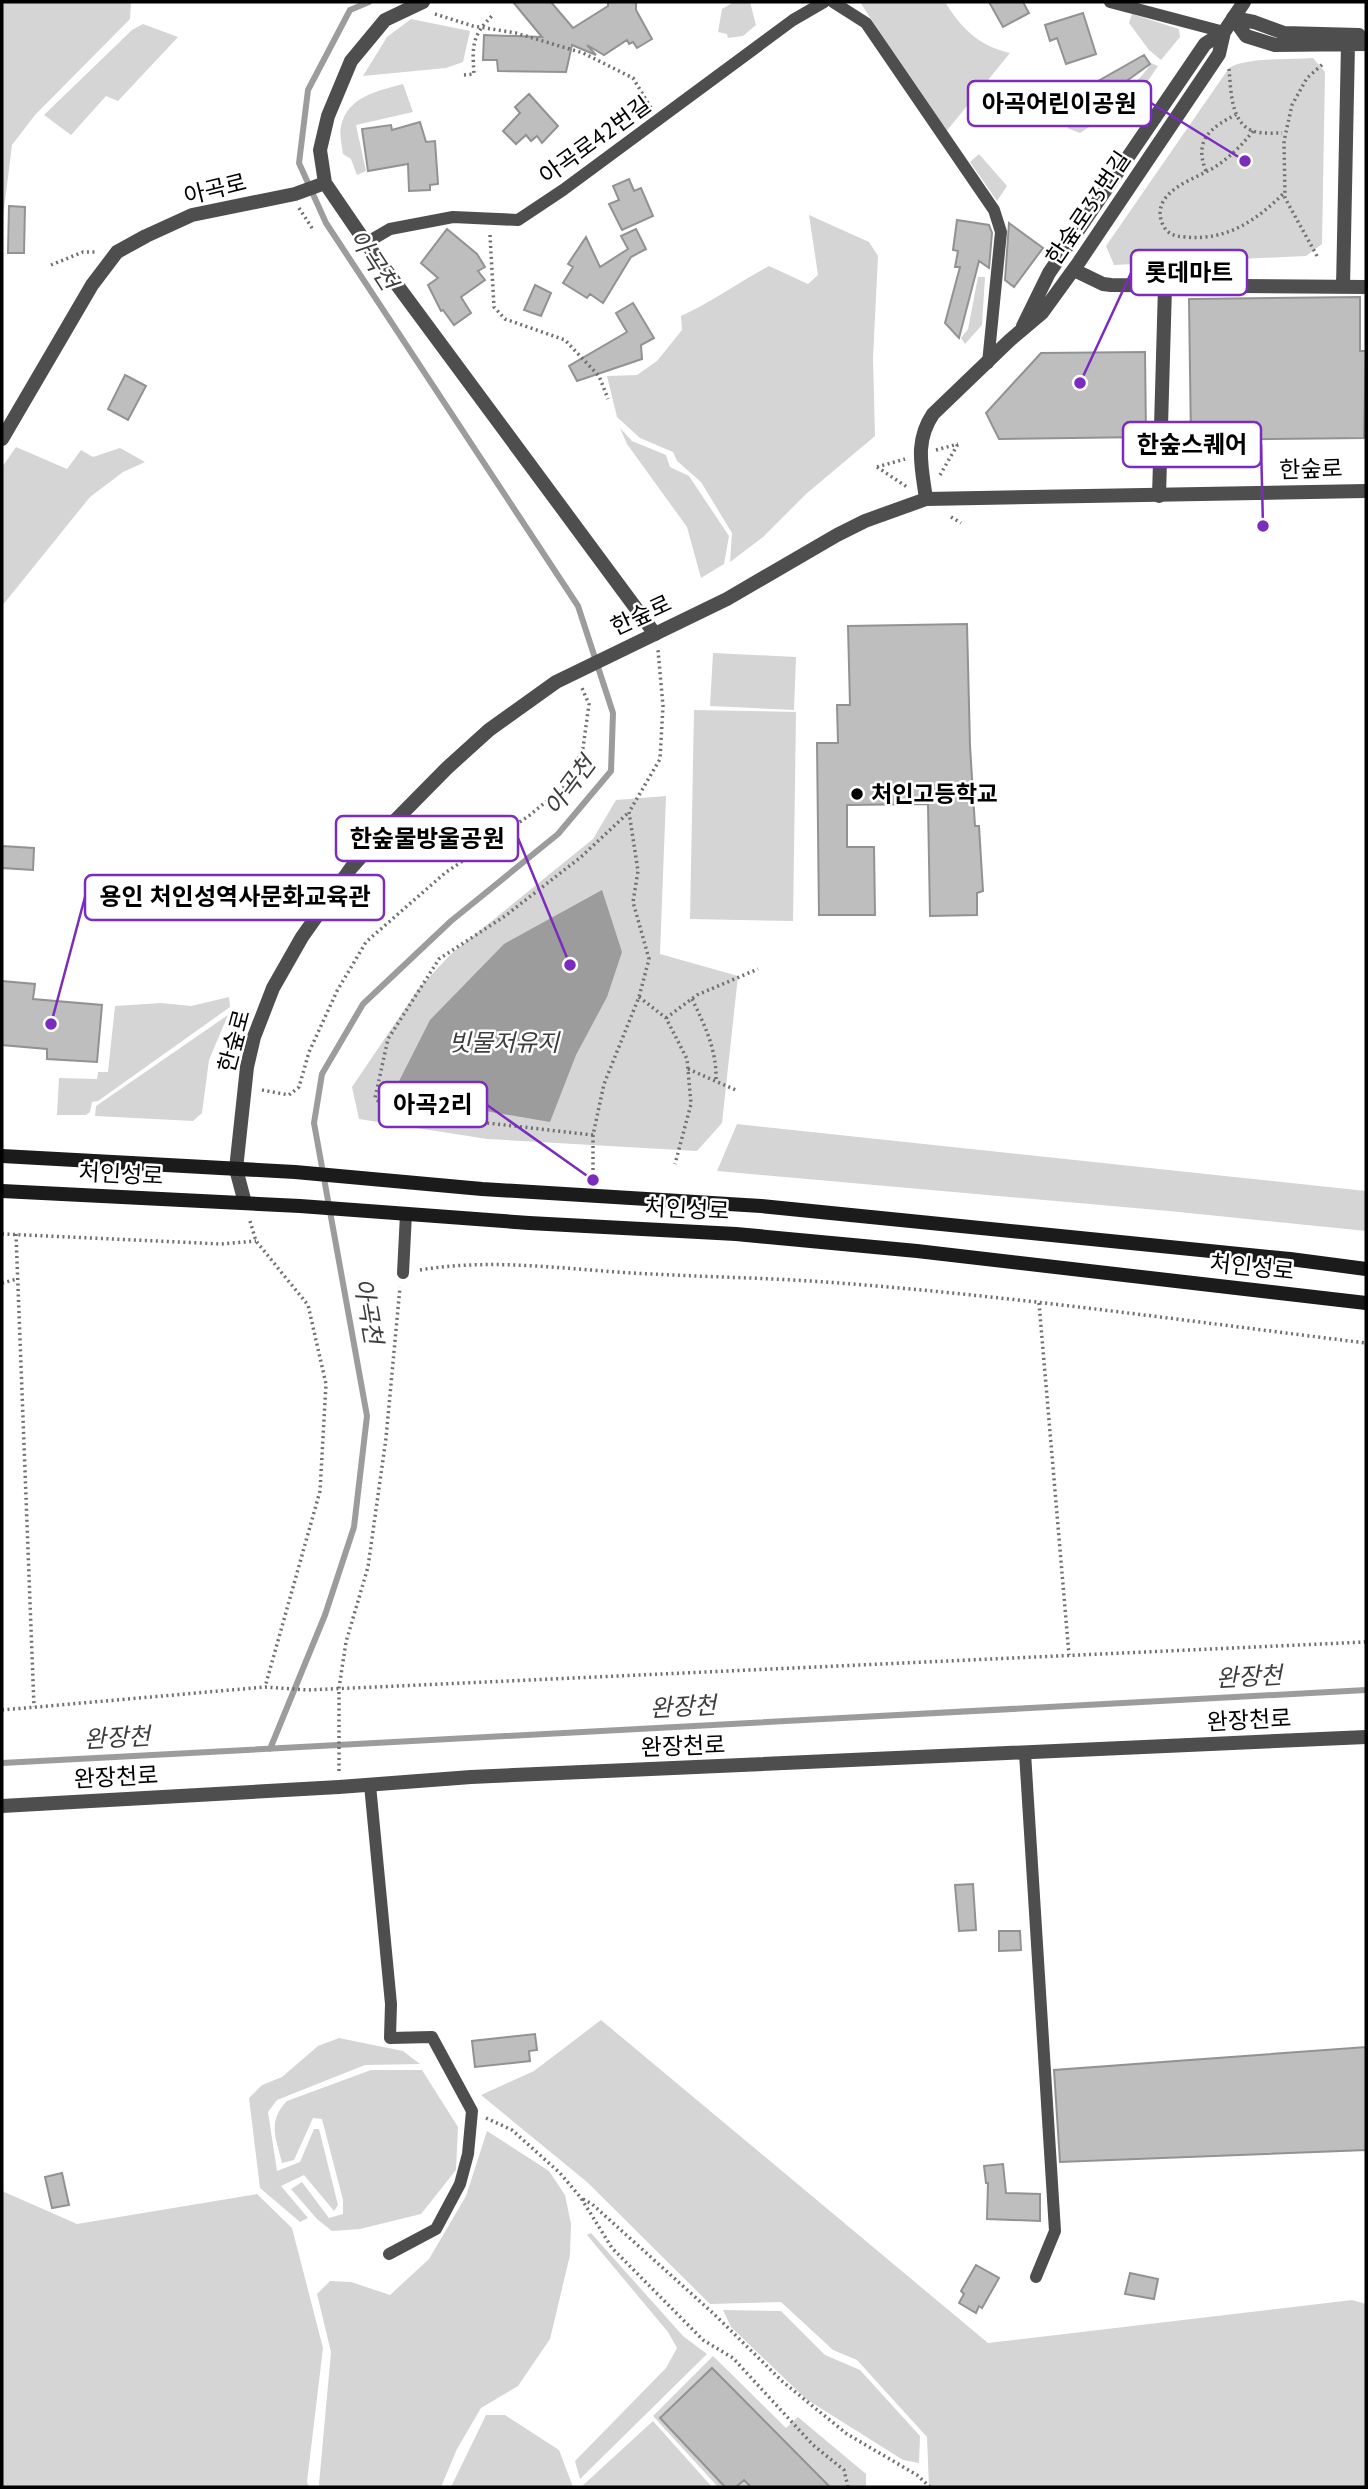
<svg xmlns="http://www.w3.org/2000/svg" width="1368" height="2489" font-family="'PT Sans','Noto Sans KR',sans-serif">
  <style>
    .green { fill: #d5d5d5 }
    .water { fill: #9c9c9c }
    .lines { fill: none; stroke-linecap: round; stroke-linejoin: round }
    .stream { stroke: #9c9c9c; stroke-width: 6 }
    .building { fill: #bebebe; stroke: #929292; stroke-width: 2 }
    .path { stroke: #707070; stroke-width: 3.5; stroke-dasharray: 2 3.5; stroke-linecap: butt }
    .service { stroke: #4e4e4e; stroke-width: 12 }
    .minor { stroke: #4e4e4e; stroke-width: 14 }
    .tertiary { stroke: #4e4e4e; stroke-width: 14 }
    .secondary { stroke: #1b1b1b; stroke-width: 14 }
    .poi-dot { fill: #000; stroke: #fff; stroke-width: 2.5 }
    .labels { text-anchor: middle; stroke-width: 5; stroke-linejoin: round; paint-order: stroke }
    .street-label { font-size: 23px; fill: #000; stroke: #fff }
    .poi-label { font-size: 23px; font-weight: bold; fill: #000; stroke: #fff; text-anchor: start }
    .water-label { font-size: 24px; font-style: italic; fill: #3d3d3d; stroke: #fff }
    .leader { fill: none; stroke: #7b2cbf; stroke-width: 2.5 }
    .callout-dot { fill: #7b2cbf; stroke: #fff; stroke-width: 2.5 }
    .callout { fill: #fff; stroke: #7b2cbf; stroke-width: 2.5 }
    .callout-label { font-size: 24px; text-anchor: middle; font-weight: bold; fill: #000 }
  </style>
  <rect width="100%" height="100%" fill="#fff"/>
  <path class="green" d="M2,2H131L130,19L35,115L12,145L2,225Z
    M734,2H750L756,25L743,36L728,38L727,34L718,32L722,9Z
    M860,2H945C961,28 979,46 1010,53L945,133Z
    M1132,14L1179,29L1180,37L1161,60L1149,50L1129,23Z
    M411,19L470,31L463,62L446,68L363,76L387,37Z
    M143,24L178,37L118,101L106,96L71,135L44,115L132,30Z
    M1313,58L1325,72L1322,244L1306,256L1114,265L1106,246L1229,68C1245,57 1293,60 1313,58Z
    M1151,63L1158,66L1139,94L1080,133L1067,128C1092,112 1137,89 1151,63Z
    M403,84L413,112L356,125L366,171L357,175L351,159L343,154C342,146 339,134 341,126C348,96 378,91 403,84Z
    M979,154L1007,186L997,201L970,162Z
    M809,215L869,242L878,256L873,358L875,436L806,494L763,537L730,562L732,533L701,482L677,461L673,452L640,438L617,417L607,376L637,375L657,361L682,330L681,316C712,302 739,282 769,266L808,284L818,275Z
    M978,277H985L982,325L965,344L961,338L968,329Z
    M620,428L632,441L666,455L670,467L689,476L729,536L724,564L701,578L687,527L627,444Z
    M16,447L67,469L81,450L93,457L120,448L145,462L123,472L90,497L2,606V467Z
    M713,653L796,657L794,710L710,706Z
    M694,710L796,712L793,921L690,919Z
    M666,796L660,954L738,976L722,1123L697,1151L487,1139L359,1119L352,1087L419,988L451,954L593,839L616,800Z
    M229,997L230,1007L98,1101L92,1102L90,1112L86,1115H57L59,1078L97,1079L98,1072H108L115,1006L161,1003L191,1006Z
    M228,1015L209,1060L202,1113L193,1121L95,1116L96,1106Z
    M737,1124L1366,1191V1231L1169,1211L717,1171Z
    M601,2020L988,2343L1352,2300L1366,2304V2487H929L927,2437L857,2360L833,2350L781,2302L710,2304L587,2182L481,2095L534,2071Z
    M339,2038L403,2051L420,2064L365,2065L277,2100L268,2112L277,2171L300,2162L314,2129H319L338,2205L334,2211L304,2175L281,2186L308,2218L300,2222L260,2188L249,2098L262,2085L282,2077L318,2046Z
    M371,2070H422L458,2127L456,2170L421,2214L360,2229L332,2231L317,2219L291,2189L302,2182L329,2218L343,2214V2200L322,2119L313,2118L294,2160L282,2163C276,2138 267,2122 287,2101Z
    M487,2131L549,2171L565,2195L571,2224L570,2255L550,2339L518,2386L481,2408L457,2449L441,2487H320L319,2484L331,2352L317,2294L330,2281L351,2282L390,2295L429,2259L466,2196Z
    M2,2191L77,2224L257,2194L292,2228L323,2348L307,2482L309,2487H2Z
    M591,2233L683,2336L707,2354L580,2479L575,2461L666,2368L677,2348L668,2332L587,2235Z
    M723,2310L781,2311L825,2355L860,2370L920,2436L919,2463L903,2460L806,2399L731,2327Z
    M713,2356L786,2428L798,2417L866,2474V2487H718L653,2416Z
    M486,2415H505L559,2450L573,2487H451Z
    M653,2421L712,2487H581Z"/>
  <path class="water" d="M602,890L622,952L607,997L576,1055L550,1122L392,1095L430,1020L504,944Z"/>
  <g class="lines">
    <path class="stream" d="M270,1749L325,1615L354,1527L367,1416L314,1123L322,1074L363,1004L451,921L558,834L611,771L613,713L578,606L326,223L299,163L308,90L350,10L369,2
      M2,1763L1366,1690"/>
  </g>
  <path class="building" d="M513,2H551L573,28L608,6V2H636V10L652,39L637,48L633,42L629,44L627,40L604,55L587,45L596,55L572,45L566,72L498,71L497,60H483L484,35L542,37Z
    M989,2H1023L1029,13L1003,27Z
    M1083,13L1096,54L1066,64L1057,38L1050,41L1045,25Z
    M1144,55L1150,64L1110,93L1078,113L1070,97Z
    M529,94L558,126L542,143L537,136L531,141L526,135L516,144L503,131L520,113L515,107Z
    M420,122L426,142L435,141L438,184L430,185V190L409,191L408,164L368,171L362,129L391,125L392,130Z
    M629,179L634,191L641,188L653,216L622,230L609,204L619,200L613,186Z
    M9,206L25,207L24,253H8Z
    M957,220L989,225L992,233L989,268L979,261L959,338L945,323L960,267H955L958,251L953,250Z
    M1009,223L1043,248L1014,287L1005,280Z
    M447,229L477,254L485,267L478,271L485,280L461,297L471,313L454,325L443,310L441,311L428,285L438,278L421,263Z
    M636,229L646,249L631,257L603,303L590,294L587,298L563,283L573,267L568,264L586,237L600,267L628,249L621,236Z
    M535,285L551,293L541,316L524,310Z
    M1360,297V351H1366L1364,438L1191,440L1189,299Z
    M633,303L654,338L641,345L642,359L577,381L569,366L627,332L616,313Z
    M1145,352L1146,437L999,439L986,413L1041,353Z
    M125,375L146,386L128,420L108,409Z
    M967,624L970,746L975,826H979L983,891L977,893V915L930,916L928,804L847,805V847H874L875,915H819L817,743H838L837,705H850L848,626Z
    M2,846L34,848L33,870L2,868Z
    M2,981L35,984L33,999L102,1005L97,1062L47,1059V1049L2,1045Z
    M973,1884L976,1930L959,1931L955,1885Z
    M999,1931H1020L1021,1950L999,1951Z
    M535,2034L537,2050L529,2051L530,2061L475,2067L472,2041Z
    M1366,2047V2150L1060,2162L1054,2070Z
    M1003,2164L1006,2193L1040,2194V2221L987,2219L988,2183H986L984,2166Z
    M62,2173L69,2205L52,2208L45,2177Z
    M976,2265L999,2278L982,2308L979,2306L976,2313L959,2303L964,2294L961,2291Z
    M1130,2273L1158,2279L1154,2299L1125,2294Z
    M712,2368L830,2487H751L744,2480L736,2487H725L660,2418Z"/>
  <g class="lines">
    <path class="path" d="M435,14L473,26L516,33L583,53L633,78L651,108
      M1229,69C1231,88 1230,123 1253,131C1261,134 1273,133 1282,133
      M464,75L474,74C472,45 472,35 494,14
      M1253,131C1243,144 1231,156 1218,165C1202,176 1175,183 1164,200C1159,208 1159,217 1163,225C1168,235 1175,236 1185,237C1226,241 1256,221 1284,193
      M1206,171C1193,139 1212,127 1237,114
      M299,208L314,231
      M490,235L494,307L505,319L565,340L599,376L608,399
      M1317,256L1285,198L1284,141L1292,105L1307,78L1324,63
      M51,265L83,252H97
      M936,450L958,444
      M877,467L907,487
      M877,467L905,459
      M940,475L958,444
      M951,517L961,523
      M639,997L666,1018L687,1059L691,1104L675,1164
      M692,999C705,1026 717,1050 716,1081
      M666,1018L697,995L758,969
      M688,1069L738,1091
      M262,1090L289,1095L299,1087L309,1052L337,991L366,942L445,873L530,815L564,787L583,748L589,704L581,686
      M593,1135L390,1112L375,1098L388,1039L439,959L505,916L581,857L629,812
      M593,1181V1135L604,1084L639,997L649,959L633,902L638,871L629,812L660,759L663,706L658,650
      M250,1221L256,1241L308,1305L326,1384L320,1491L265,1687
      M2,1234L221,1244L256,1241
      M16,1234L34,1707
      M420,1270C497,1257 575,1271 652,1274C710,1277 768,1278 826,1282C1006,1295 1187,1321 1366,1343
      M2,1283L17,1279
      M1039,1303L1069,1655
      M2,1710L265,1687L308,1690L1366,1642
      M339,1771V1688L346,1642L368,1567L386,1438L400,1287
      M486,2118L512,2130L560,2173L581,2198L612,2248L703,2340L733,2358L813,2445L844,2470L848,2487
      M583,2199L592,2204L715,2315L783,2382L847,2434L917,2475L930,2487"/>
    <path class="service" d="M833,2L866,23L994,210L1001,232L988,363
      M1110,2L1224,32
      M366,243L390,229L453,217L518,220L563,190L793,20L824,2
      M403,1273L406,1214
      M1025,1753L1055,2231L1036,2277
      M370,1785L391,2004L390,2038L432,2037L472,2111L468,2154L460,2184L436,2229L389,2254"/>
    <path class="minor" d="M423,2L385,20L351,61L328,116L320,150L325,183L366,243L655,634
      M1233,18L1246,36L1275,45L1366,44
      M1233,18L1254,22L1284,33L1359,35
      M1074,270L1103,284L1111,285L1366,287
      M1343,287L1348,44
      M2,439L92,285L117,252L146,236L192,215L295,194L325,183
      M1159,496L1165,287"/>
    <path class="tertiary" d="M1023,326L1049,273L1205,44L1224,32
      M926,499C922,468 914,442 933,414L1010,340L1042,313L1079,262L1219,54L1224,32L1244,2
      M245,1203L236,1169L247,1067L254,1037L273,988L302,937L351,868L375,841L447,768L489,730L556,682L727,599L837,535L865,521L926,499L1366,491
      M2,1806L339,1787L471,1777L1366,1737"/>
    <path class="secondary" d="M2,1156L295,1172L482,1189L761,1206L1290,1259L1366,1269
      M2,1191L300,1206L529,1223L736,1234L917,1251L1366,1303"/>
  </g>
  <circle class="poi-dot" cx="857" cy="794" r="7"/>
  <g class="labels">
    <g class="street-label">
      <text transform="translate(595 140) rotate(-36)" y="8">아곡로42번길</text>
      <text transform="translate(215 189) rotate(-14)" y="8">아곡로</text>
      <text transform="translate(1088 208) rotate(-56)" y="8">한숲로33번길</text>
      <text transform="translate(1311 469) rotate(-2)" y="8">한숲로</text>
      <text transform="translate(641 615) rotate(-25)" y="8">한숲로</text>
      <text transform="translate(234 1041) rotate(-75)" y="8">한숲로</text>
      <text transform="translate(121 1174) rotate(3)" y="8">처인성로</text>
      <text transform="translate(687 1209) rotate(3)" y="8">처인성로</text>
      <text transform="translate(1252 1267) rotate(6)" y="8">처인성로</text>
      <text transform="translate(1249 1720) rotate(-3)" y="8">완장천로</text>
      <text transform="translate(683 1746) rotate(-2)" y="8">완장천로</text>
      <text transform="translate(116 1777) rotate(-3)" y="8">완장천로</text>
    </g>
    <g class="poi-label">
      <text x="871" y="802">처인고등학교</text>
    </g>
    <g class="water-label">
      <text transform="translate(373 260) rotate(57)" y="8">아곡천</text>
      <text transform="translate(570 786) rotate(-53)" y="8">아곡천</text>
      <text x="504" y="1051">빗물저유지</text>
      <text transform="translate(368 1311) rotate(80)" y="8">아곡천</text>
      <text transform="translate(1249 1677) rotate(-3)" y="8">완장천</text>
      <text transform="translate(683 1707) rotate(-3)" y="8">완장천</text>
      <text transform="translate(117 1738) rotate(-3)" y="8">완장천</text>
    </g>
  </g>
  <path class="leader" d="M1245 161L1151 103M1080 383L1131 273M1263 526L1261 444M570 965L518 838M51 1024L85 897M593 1180L487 1105"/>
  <g class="callout-dot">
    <circle cx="1245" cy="161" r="7"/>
    <circle cx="1080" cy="383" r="7"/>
    <circle cx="1263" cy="526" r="7"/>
    <circle cx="570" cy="965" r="7"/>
    <circle cx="51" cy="1024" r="7"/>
    <circle cx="593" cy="1180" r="7"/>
  </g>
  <g class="callout">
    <rect x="968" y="81" width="183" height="45" rx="7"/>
    <rect x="1131" y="250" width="116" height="45" rx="7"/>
    <rect x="1123" y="422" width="138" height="45" rx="7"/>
    <rect x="336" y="816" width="182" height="45" rx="7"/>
    <rect x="85" y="875" width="299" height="45" rx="7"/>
    <rect x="379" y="1082" width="108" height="45" rx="7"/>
  </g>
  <g class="callout-label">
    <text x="1059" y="112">아곡어린이공원</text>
    <text x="1189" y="281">롯데마트</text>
    <text x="1192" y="453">한숲스퀘어</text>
    <text x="427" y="847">한숲물방울공원</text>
    <text x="235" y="905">용인 처인성역사문화교육관</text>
    <text x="433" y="1113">아곡2리</text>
  </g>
  <rect width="1368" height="2489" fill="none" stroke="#000000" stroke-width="7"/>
</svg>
